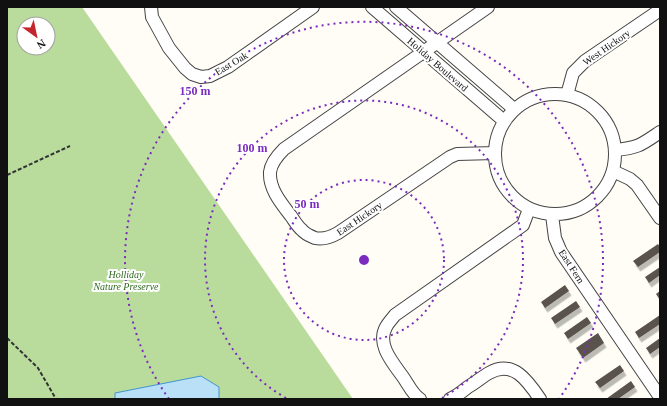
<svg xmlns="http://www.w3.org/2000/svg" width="667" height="406" font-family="Georgia,serif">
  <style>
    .forest { fill: #b9dc9c; fill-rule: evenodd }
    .water { fill: #b9e0f7; stroke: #3f96cf }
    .building { fill: #5a524d; filter: url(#shadow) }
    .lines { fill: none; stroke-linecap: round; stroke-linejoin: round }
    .minor-casing { stroke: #444; stroke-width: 14 }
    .path { stroke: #333; stroke-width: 2; stroke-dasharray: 4 2; stroke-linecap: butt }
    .minor { stroke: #fff; stroke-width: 12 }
    .ring { fill: none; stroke: #7b2cbf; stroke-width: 2; stroke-dasharray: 2 4 }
    .labels { text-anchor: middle; stroke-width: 4; stroke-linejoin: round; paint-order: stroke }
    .street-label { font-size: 10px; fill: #111; stroke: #fff }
    .park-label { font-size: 10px; font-style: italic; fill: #2f6b1f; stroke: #fff }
    .centre { fill: #7b2cbf; stroke: #fff; stroke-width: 2 }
    .ring-label { font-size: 12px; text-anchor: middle; font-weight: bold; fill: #7b2cbf; stroke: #fff; stroke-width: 4; stroke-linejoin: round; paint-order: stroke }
  </style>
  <defs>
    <filter id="shadow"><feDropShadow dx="2.5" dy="4.5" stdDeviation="0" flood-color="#0004"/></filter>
  </defs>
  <rect width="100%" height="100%" fill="#fffdf5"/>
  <path class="forest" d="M7,7H82L353,399H7ZM24,24H48V48H24Z"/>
  <path class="water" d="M201,376L219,387V399H115V393Z"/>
  <path class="building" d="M658,244L660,247V252L638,267L633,261Z
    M660,267V275L649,283L645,277Z
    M565,285L569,291L545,308L541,302Z
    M660,291V300L656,294Z
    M576,301L580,307L555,324L551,318Z
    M660,315V324L639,338L635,332Z
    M587,317L591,323L568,339L564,333Z
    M598,333L604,343L583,358L576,348Z
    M660,338V347L650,354L646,348Z
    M620,365L624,371L600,388L595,382Z
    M631,381L635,387L618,399H606Z"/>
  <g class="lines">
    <defs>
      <path id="minor" d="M151,7L152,17L169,48L185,68L192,74L201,77L210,76L228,67L313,7
        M372,7L504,121
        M396,7L514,109
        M488,7L284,149C278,155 271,163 270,172C269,189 281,203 291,216C294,220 297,226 302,230C305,234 310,236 315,238C324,240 331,237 338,233L450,157L457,154L495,153
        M495 154a60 60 0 1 1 120 0a60 60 0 1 1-120 0Z
        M567,95L573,73L585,61L660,10
        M615,150C638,148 641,145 660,132
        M613,171L630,179L637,185L660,218
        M552,215L555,238L561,252L660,397
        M420,399C413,395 408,384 403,377C394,364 376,345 386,327C388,323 392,319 395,315L523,225L529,209
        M450,399C457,396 463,391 468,387C475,383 482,377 489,373C513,359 528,381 540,399"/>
    </defs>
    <use href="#minor" class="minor-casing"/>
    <path class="path" d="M7,175L70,146
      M7,338L38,368L56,399"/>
    <use href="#minor" class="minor"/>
  </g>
  <g class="ring">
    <circle cx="364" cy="260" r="80"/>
    <path d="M286 398A159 159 0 1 1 442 398"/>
    <path d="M169 399A239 239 0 1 1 559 399"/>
  </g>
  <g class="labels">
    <g class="street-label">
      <text transform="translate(606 47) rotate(-35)" y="4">West Hickory</text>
      <text transform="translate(231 63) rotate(-31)" y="4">East Oak</text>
      <text transform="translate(438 64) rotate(41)" y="4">Holiday Boulevard</text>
      <text transform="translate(359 218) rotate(-34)" y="4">East Hickory</text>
      <text transform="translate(572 266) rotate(57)" y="4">East Fern</text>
    </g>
    <g class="park-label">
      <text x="126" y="278">Holliday<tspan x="126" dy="12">Nature Preserve</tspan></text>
    </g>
  </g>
  <circle cx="364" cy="260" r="6" class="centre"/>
  <g class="ring-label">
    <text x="195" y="95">150 m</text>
    <text x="252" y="152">100 m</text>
    <text x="307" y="208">50 m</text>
  </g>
  <rect width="667" height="406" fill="none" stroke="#111111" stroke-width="16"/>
  <g transform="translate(36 36) rotate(147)"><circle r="19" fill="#ffffff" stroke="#a0a0a0"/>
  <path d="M0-3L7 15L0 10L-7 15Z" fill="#c4262e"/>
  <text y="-6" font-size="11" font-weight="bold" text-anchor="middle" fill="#111111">N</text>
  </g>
</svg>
